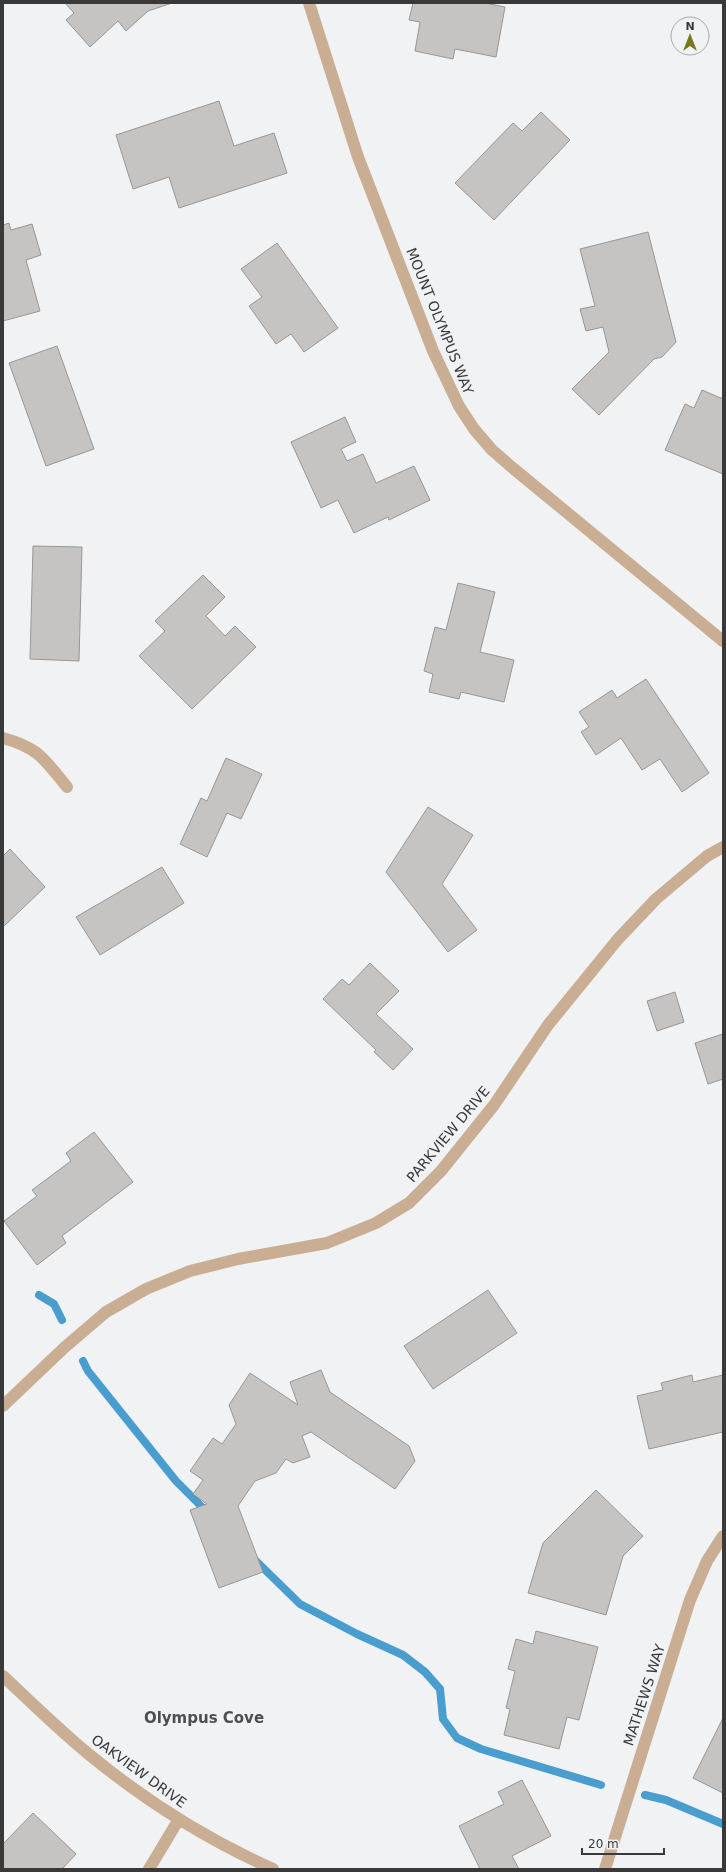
<svg xmlns="http://www.w3.org/2000/svg" width="726" height="1872" font-family="'DejaVu Sans',sans-serif">
  <style>
    .lines { fill: none; stroke-linecap: round; stroke-linejoin: round }
    .stream { stroke: #499dcf; stroke-width: 8 }
    .building { fill: #c6c4c3; stroke: #989795 }
    .street { stroke: #caae93; stroke-width: 12 }
    .labels { text-anchor: middle; stroke-width: 3.5; stroke-linejoin: round; paint-order: stroke }
    .street-label { font-size: 14px; fill: #39393a; stroke: #f1f2f4 }
    .neighbourhood-label { font-size: 15px; font-weight: bold; fill: #4d4e4f; stroke: #f1f2f4 }
  </style>
  <rect width="100%" height="100%" fill="#f1f2f4"/>
  <g class="lines">
    <path class="stream" d="M39,1295L54,1304L62,1320
      M83,1361L88,1371L176,1481L208,1513
      M253,1558L300,1604L357,1634L403,1655L425,1672L440,1689L443,1719L457,1738L481,1749L601,1785
      M645,1795L666,1800L723,1824"/>
  </g>
  <path class="building" d="M65,3H172L148,11L126,31L118,21L90,47L66,20L74,13Z
    M413,3H485L505,7L496,57L455,49L453,59L415,51L420,22L409,20Z
    M219,101L234,146L274,133L287,173L179,208L169,177L133,189L116,135Z
    M541,112L570,140L494,220L455,183L513,123L522,131Z
    M9,223L11,230L32,224L41,255L26,260L40,311L3,321V225Z
    M648,232L676,342L662,357L654,359L599,415L572,389L609,352L603,327L586,331L580,309L595,306L580,249Z
    M277,243L338,328L304,352L291,334L276,344L249,306L262,297L241,269Z
    M57,346L94,449L46,466L9,363Z
    M702,390L723,399V474L665,450L685,404L694,408Z
    M345,417L356,442L341,449L347,461L363,454L376,483L414,466L430,500L389,520L388,517L354,533L338,500L321,508L291,442Z
    M33,546L82,547L79,661L30,659Z
    M203,575L225,597L206,616L225,636L235,626L256,647L192,709L139,656L165,631L155,621Z
    M458,583L495,592L480,652L514,660L504,702L461,692L459,699L429,692L433,674L424,671L435,627L446,630Z
    M646,679L709,773L682,792L660,759L642,770L621,738L596,755L581,732L589,727L579,712L612,690L617,698Z
    M226,758L262,774L241,819L227,813L207,857L180,844L201,798L207,801Z
    M428,807L473,835L442,884L477,930L448,952L386,872Z
    M10,849L45,887L3,927V856Z
    M162,867L184,903L100,955L76,917Z
    M370,963L399,991L376,1014L413,1049L393,1070L374,1052L376,1050L323,999L342,979L349,985Z
    M675,992L684,1022L657,1031L647,1001Z
    M723,1034V1079L708,1084L695,1043Z
    M94,1132L133,1182L62,1236L66,1243L37,1265L4,1221L37,1196L32,1190L71,1161L66,1153Z
    M488,1290L517,1333L433,1389L404,1346Z
    M321,1370L330,1392L409,1446L415,1461L395,1489L311,1432L302,1436L310,1457L293,1463L286,1459L276,1473L255,1481L238,1506L263,1572L219,1588L190,1510L207,1504L193,1494L203,1480L190,1471L213,1438L222,1444L236,1424L229,1405L250,1373L298,1405L290,1382Z
    M692,1375L693,1382L723,1375V1432L649,1449L637,1396L663,1390L661,1383Z
    M596,1490L643,1536L623,1556L606,1615L528,1593L543,1543Z
    M536,1631L598,1647L579,1720L567,1717L559,1749L504,1735L510,1709L506,1708L515,1671L508,1669L516,1639L533,1644Z
    M723,1718V1793L693,1778Z
    M522,1780L551,1836L512,1856L519,1869H480L459,1826L504,1804L498,1792Z
    M33,1813L76,1854L62,1869H3V1844Z"/>
  <g class="lines">
    <path class="street" d="M309,3L358,157L433,351L459,406L474,429L492,450L514,469L723,641
      M3,738C39,748 44,759 67,787
      M3,1406L65,1347L106,1312L146,1289L190,1271L238,1259L327,1243L376,1223L409,1203L441,1171L494,1105L548,1025L618,939L656,899L707,856L723,847
      M3,1676C32,1703 60,1731 91,1756C146,1801 208,1840 273,1869
      M149,1869L179,1819
      M605,1869L690,1600L707,1561L723,1536"/>
  </g>
  <g class="labels">
    <g class="street-label">
      <text transform="translate(440 321) rotate(68)" y="5">MOUNT OLYMPUS WAY</text>
      <text transform="translate(448 1134) rotate(-50)" y="5">PARKVIEW DRIVE</text>
      <text transform="translate(644 1695) rotate(-72)" y="5">MATHEWS WAY</text>
      <text transform="translate(139 1771) rotate(36)" y="5">OAKVIEW DRIVE</text>
    </g>
    <g class="neighbourhood-label">
      <text x="204" y="1723">Olympus Cove</text>
    </g>
  </g>
  <rect width="726" height="1872" fill="none" stroke="#39393a" stroke-width="8"/>
  <g transform="translate(690 36)"><circle r="19" fill="#f1f2f4" stroke="#a7a8aa"/>
  <path d="M0-3L7 15L0 10L-7 15Z" fill="#767820"/>
  <text y="-6" font-size="11" font-weight="bold" text-anchor="middle" fill="#39393a">N</text>
  </g>
  <path d="M582 1848v6h82v-6" fill="none" stroke="#39393a" stroke-width="2"/>
  <text x="588" y="1848" font-size="12" fill="#39393a" stroke="#f1f2f4" stroke-width="3" paint-order="stroke">20 m</text>
</svg>
